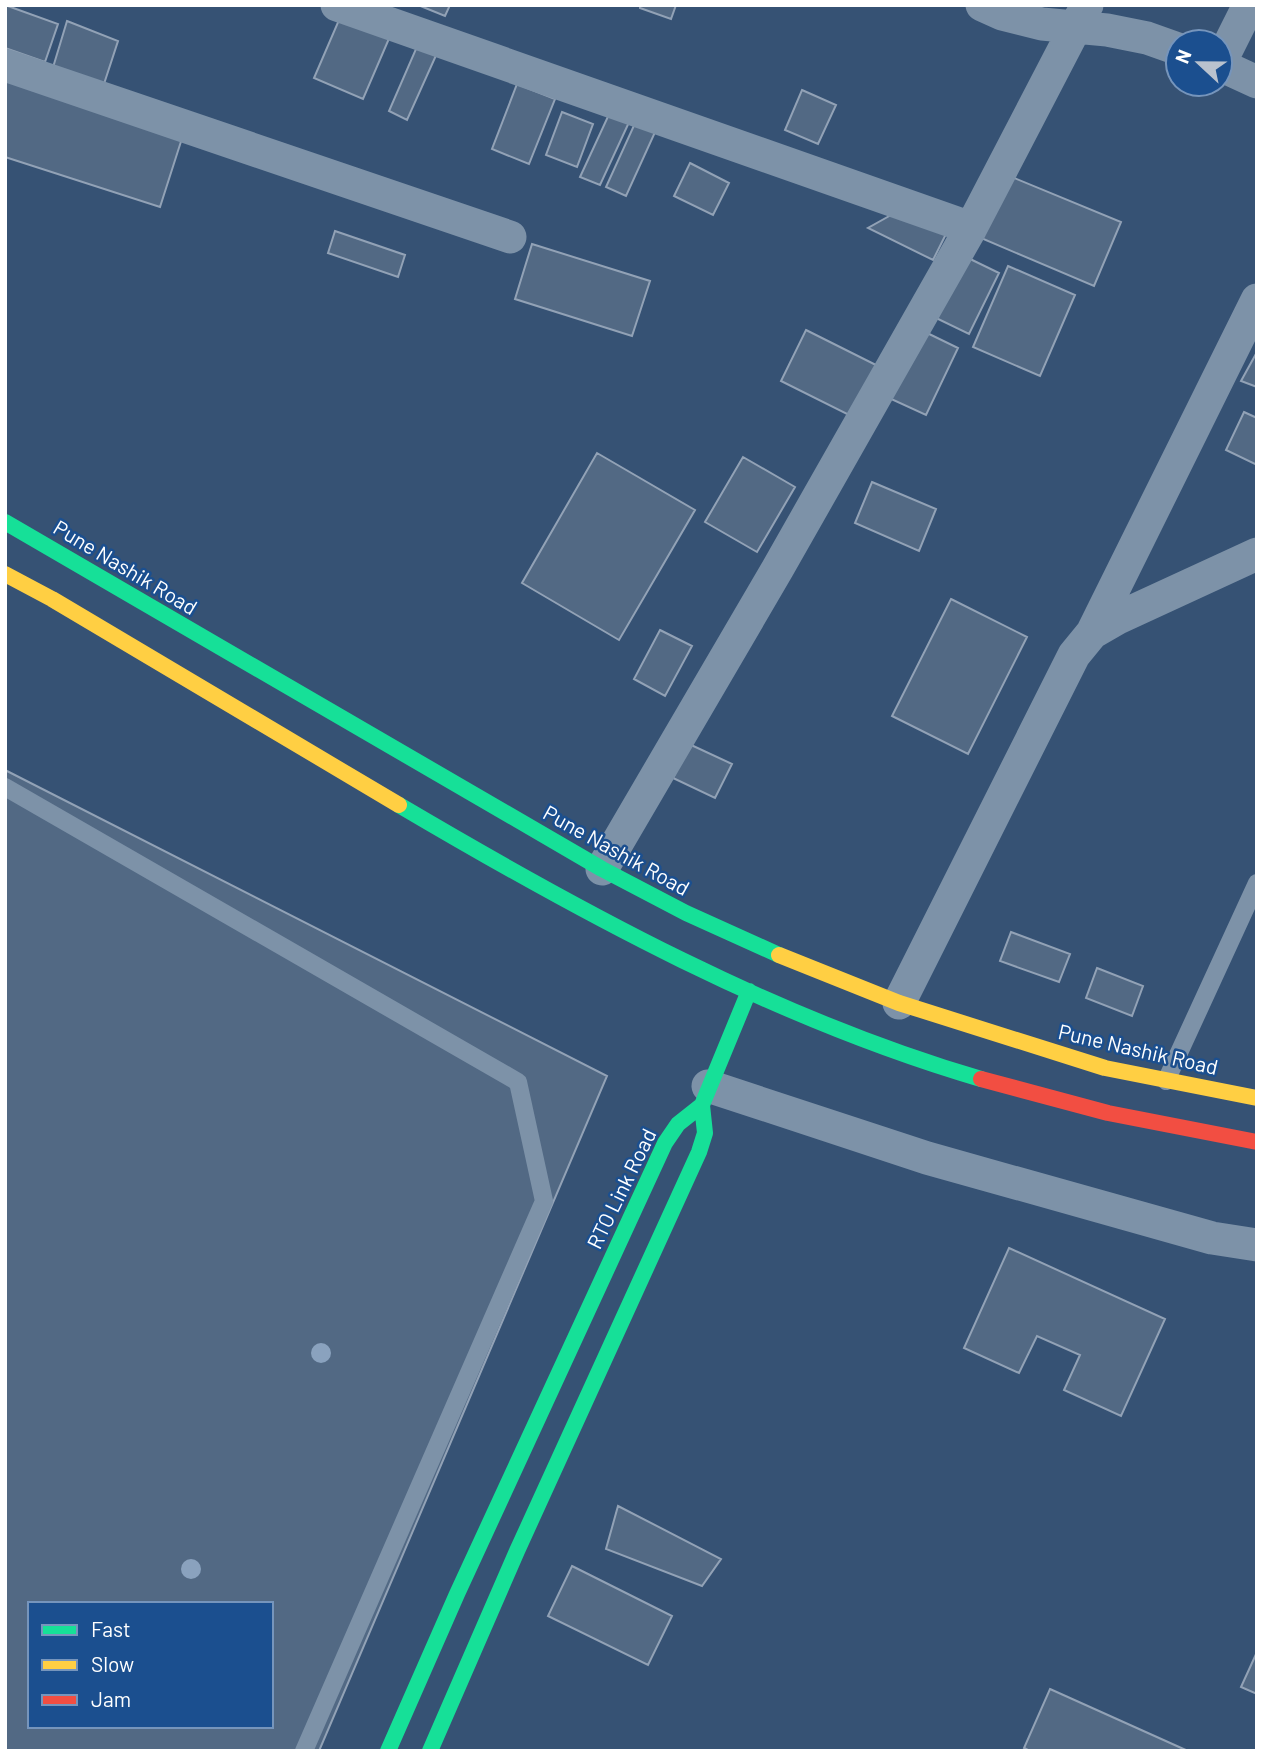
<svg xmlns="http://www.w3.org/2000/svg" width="1262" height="1756" font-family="Barlow,sans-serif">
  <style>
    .building { fill: #526984; stroke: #92a2b6; stroke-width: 2; fill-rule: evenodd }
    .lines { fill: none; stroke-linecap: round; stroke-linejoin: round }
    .lane { stroke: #7d92a8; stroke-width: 18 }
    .street { stroke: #7d92a8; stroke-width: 33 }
    .fast { stroke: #16e098; stroke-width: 16 }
    .slow { stroke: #ffcf43; stroke-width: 16 }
    .jam { stroke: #f24e42; stroke-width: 16 }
    .tree { fill: #8aa2be }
    .labels { text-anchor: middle; stroke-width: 5; stroke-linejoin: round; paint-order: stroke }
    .street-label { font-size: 21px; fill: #fff; stroke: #1b4f8f }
  </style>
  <rect width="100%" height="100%" fill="#365274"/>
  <path class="building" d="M5,5L58,24L45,62L5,48Z
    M418,5H450L445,16Z
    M640,5H676L671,19L640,8Z
    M342,13L391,34L363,99L314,78Z
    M67,21L118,41L102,90L51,74Z
    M419,42L438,51L407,120L389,111Z
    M5,71L185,129L160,207L5,157Z
    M517,84L555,99L529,164L492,149Z
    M802,90L836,105L818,144L785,130Z
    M611,110L631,118L600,185L580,177Z
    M562,112L593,124L577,167L546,155Z
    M636,121L656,130L626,196L606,187Z
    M690,163L729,183L713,215L674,196Z
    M1007,175L1121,222L1094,286L981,238Z
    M900,210L947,232L933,260L868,228Z
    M335,231L405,255L398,277L328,253Z
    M532,244L650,281L632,336L515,299Z
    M964,256L999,273L969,334L934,317Z
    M1008,266L1075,295L1040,376L973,347Z
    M806,330L878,366L853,417L781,381Z
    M921,330L958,348L926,415L889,398Z
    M1257,352V387L1241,381Z
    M1244,412L1257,418V465L1226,450Z
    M597,453L695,510L619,640L522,583Z
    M743,457L795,487L757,552L705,522Z
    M872,482L936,509L919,551L855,523Z
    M951,599L1027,637L968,754L892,716Z
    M660,630L692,646L665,696L634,679Z
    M689,744L732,764L715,798L673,778Z
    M5,770L607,1076L319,1751H5ZM30,1604H271V1726H30Z
    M1011,932L1070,954L1059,982L1000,961Z
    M1097,968L1143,986L1132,1016L1086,998Z
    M1009,1248L1165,1319L1121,1416L1064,1390L1080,1355L1037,1336L1019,1373L964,1348Z
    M618,1506L721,1559L702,1586L606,1549Z
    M572,1566L672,1616L648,1665L548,1616Z
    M1257,1652V1694L1241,1687Z
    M1050,1689L1188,1751H1030L1024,1748Z"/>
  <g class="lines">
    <path class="lane" d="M5,787L518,1082L544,1201L304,1751
      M1166,1081L1257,883"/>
    <path class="street" d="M337,5L971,228
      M982,5L1002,14L1042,24L1107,30L1147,38L1178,49
      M1220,63L1249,5
      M5,65L510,237
      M1220,65L1257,82
      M1092,633L1257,300
      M602,869L778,568L971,228L1087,5
      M899,1003L1074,655L1092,633L1118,618L1257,554
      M708,1086L927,1158L1212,1238L1257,1245"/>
    <path class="fast" d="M5,522L602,869L686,913L779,955
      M399,805C582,913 776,1019 981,1079
      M388,1751L457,1594L665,1143L678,1124L702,1105
      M430,1751L517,1551L699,1152L705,1133L702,1105L749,991"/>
    <path class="slow" d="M5,574L52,599L399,805
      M779,955L899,1003L1105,1068L1257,1098"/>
    <path class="jam" d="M981,1079L1108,1113L1257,1142"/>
  </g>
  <g class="tree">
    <circle cx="321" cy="1353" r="10"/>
    <circle cx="191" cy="1569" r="10"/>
  </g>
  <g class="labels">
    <g class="street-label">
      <text transform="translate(125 568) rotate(31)" y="7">Pune Nashik Road</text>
      <text transform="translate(616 851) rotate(29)" y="7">Pune Nashik Road</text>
      <text transform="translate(1138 1050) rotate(13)" y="7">Pune Nashik Road</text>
      <text transform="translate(622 1189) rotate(-64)" y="7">RTO Link Road</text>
    </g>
  </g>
  <rect width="1262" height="1756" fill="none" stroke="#ffffff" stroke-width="14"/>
  <rect x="28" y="1602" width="245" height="126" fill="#1b4f8f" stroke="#7695bc" stroke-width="2"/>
  <rect x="42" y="1625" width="35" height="10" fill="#16e098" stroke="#7695bc" stroke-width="2"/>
  <text x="91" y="1637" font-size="21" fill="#ffffff">Fast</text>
  <rect x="42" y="1660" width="35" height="10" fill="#ffcf43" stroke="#7695bc" stroke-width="2"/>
  <text x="91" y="1672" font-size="21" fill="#ffffff">Slow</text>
  <rect x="42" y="1695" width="35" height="10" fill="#f24e42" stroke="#7695bc" stroke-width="2"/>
  <text x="91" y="1707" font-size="21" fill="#ffffff">Jam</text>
  <g transform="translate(1199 63) rotate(292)"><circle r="33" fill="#1b4f8f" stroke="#7695bc" stroke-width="2"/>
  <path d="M0-5L12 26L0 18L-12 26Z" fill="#b9c2ce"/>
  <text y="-10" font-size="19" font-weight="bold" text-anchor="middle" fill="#ffffff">N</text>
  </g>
</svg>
